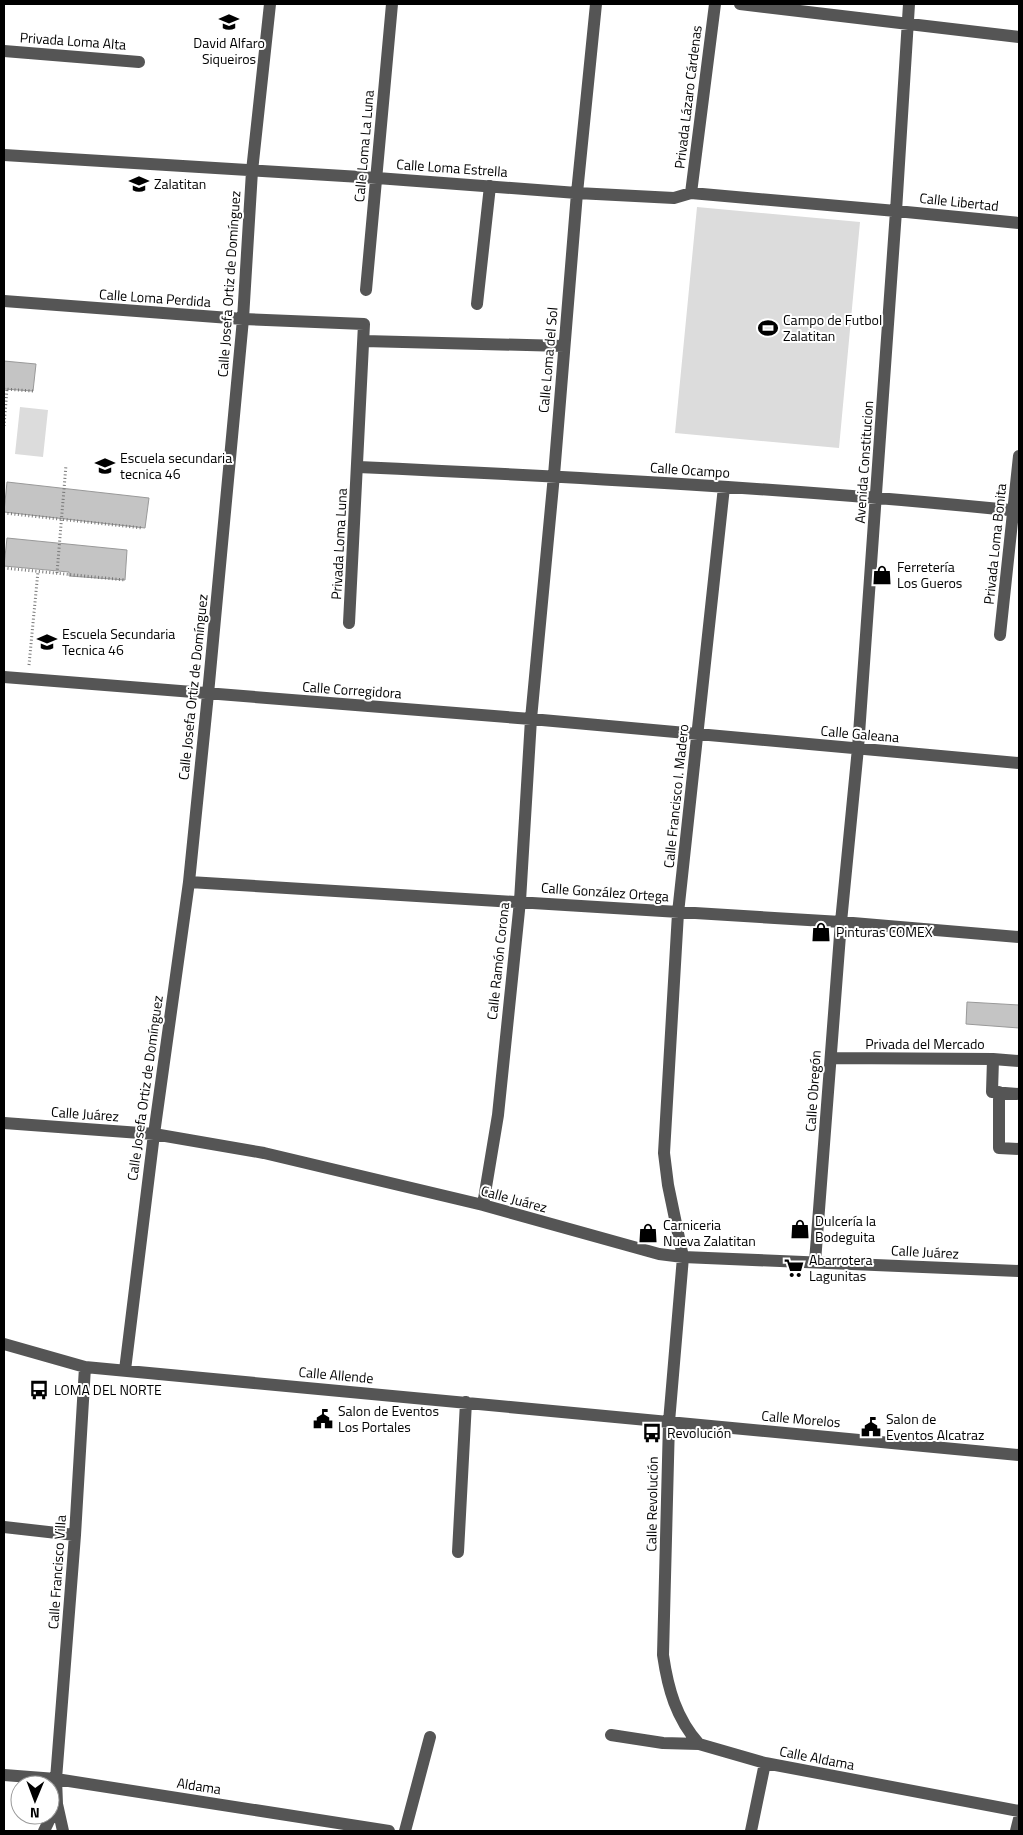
<svg xmlns="http://www.w3.org/2000/svg" width="1023" height="1835" font-family="'Titillium Web',sans-serif">
  <style>
    .green { fill: #dcdcdc }
    .building { fill: #c4c4c4; stroke: #999 }
    .lines { fill: none; stroke-linecap: round; stroke-linejoin: round }
    .path { stroke: #777; stroke-width: 3; stroke-dasharray: 1 2.5; stroke-linecap: butt }
    .minor { stroke: #555; stroke-width: 12 }
    .labels { text-anchor: middle; stroke-width: 4; stroke-linejoin: round; paint-order: stroke }
    .street-label { font-size: 14px; fill: #000; stroke: #fff }
    .poi-label { font-size: 14px; fill: #000; stroke: #fff; text-anchor: start }
  </style>
  <rect width="100%" height="100%" fill="#fff"/>
  <path class="green" d="M697,207L860,222L839,448L675,433Z
    M20,407L48,410L43,457L15,454Z"/>
  <path class="building" d="M4,361L36,364L33,391L4,389Z
    M7,482L149,498L145,528L4,512Z
    M7,538L127,550L125,580L69,576V572L4,566Z
    M967,1002L1019,1005V1028L966,1024Z"/>
  <g class="lines">
    <path class="path" d="M4,389L33,391
      M4,426L7,389
      M4,513L142,528
      M4,568L125,580
      M57,573L66,465
      M29,665L38,571"/>
    <path class="minor" d="M740,4L1019,37
      M4,51L139,62
      M4,155L377,178L577,193L674,198L691,193L896,211L1019,223
      M691,193L715,4
      M366,290L392,4
      M4,301L243,319L364,324L349,623
      M477,304L490,186
      M364,341L564,346
      M358,467C579,477 800,489 1019,511
      M1000,635L1019,456
      M4,677L531,719L1019,763
      M189,882L841,922L1019,937
      M831,1058L993,1059L1019,1061
      M993,1059L992,1092L1019,1094
      M999,1092V1148L1019,1149
      M4,1123L154,1134L264,1153L483,1205L659,1254L683,1257L1019,1271
      M483,1205L498,1115L520,901L531,719L554,475L577,193L596,4
      M815,1262L841,922L858,748L896,211L909,4
      M4,1344L85,1367L1019,1455
      M125,1370L154,1134L189,882L208,694L243,319L252,171L270,4
      M4,1527L75,1535
      M458,1552L466,1402
      M611,1735L663,1743L699,1744L765,1763L1019,1811
      M699,1744C676,1718 668,1689 663,1655L669,1422L683,1257L668,1185L664,1153L678,913L724,487
      M4,1775L56,1779L389,1831
      M44,1831L57,1804
      M63,1831L57,1804L56,1779L75,1535L85,1367
      M405,1831L430,1737
      M751,1831L765,1763
      M1016,1831L1019,1819"/>
  </g>
  <defs>
    <symbol id="school-bare" viewBox="-9 -9 18 18"><path d="M0-5L7-2L0 1L-7-2ZM-4 1L0 2.5L4 1V4Q0 6-4 4Z" fill="#000" stroke="#fff" stroke-width="2.5" paint-order="stroke"/></symbol>
    <symbol id="stadium-bare" viewBox="-9 -9 18 18"><path d="M0-5a6.5 5 0 1 0 0 10a6.5 5 0 1 0 0-10ZM-3.5-1.8h7v3.6h-7Z" fill="#000" stroke="#fff" stroke-width="2.5" paint-order="stroke"/></symbol>
    <symbol id="shop-bare" viewBox="-9 -9 18 18"><path d="M-5-2.5h2.3a2.7 3.5 0 0 1 5.4 0H5L5.5 6h-11ZM-1.5-2.5h3a1.5 2.3 0 0 0-3 0Z" fill="#000" stroke="#fff" stroke-width="2.5" paint-order="stroke"/></symbol>
    <symbol id="supermarket-bare" viewBox="-9 -9 18 18"><path d="M-6-5.5h2.5l.6 2H6L4.5 2H-2.5L-4.4-4H-6ZM-1.5 3.2a1.3 1.3 0 1 0 .1 0ZM3 3.2a1.3 1.3 0 1 0 .1 0Z" fill="#000" stroke="#fff" stroke-width="2.5" paint-order="stroke"/></symbol>
    <symbol id="bus-bare" viewBox="-9 -9 18 18"><path d="M-5-6H5V4H4V6H2V4H-2V6H-4V4H-5ZM-3.5-4V0h7V-4ZM-3.5 1.2v1.5H-2V1.2ZM2 1.2v1.5H3.5V1.2Z" fill="#000" stroke="#fff" stroke-width="2.5" paint-order="stroke"/></symbol>
    <symbol id="civic-bare" viewBox="-9 -9 18 18"><path d="M-.6-6.5H3V-4.5H.6V-3L4-1V1h2V6H-6V1h2V-1L-.6-3ZM-1.2 2.5V6h2.4V2.5Z" fill="#000" stroke="#fff" stroke-width="2.5" paint-order="stroke"/></symbol>
  </defs>
  <g fill-rule="evenodd">
    <use href="#school-bare" x="215" y="8" width="28" height="28"/>
    <use href="#school-bare" x="125" y="170" width="28" height="28"/>
    <use href="#stadium-bare" x="754" y="314" width="28" height="28"/>
    <use href="#school-bare" x="91" y="452" width="28" height="28"/>
    <use href="#shop-bare" x="868" y="561" width="28" height="28"/>
    <use href="#school-bare" x="33" y="628" width="28" height="28"/>
    <use href="#shop-bare" x="807" y="918" width="28" height="28"/>
    <use href="#shop-bare" x="786" y="1215" width="28" height="28"/>
    <use href="#shop-bare" x="634" y="1219" width="28" height="28"/>
    <use href="#supermarket-bare" x="780" y="1254" width="28" height="28"/>
    <use href="#bus-bare" x="25" y="1376" width="28" height="28"/>
    <use href="#civic-bare" x="309" y="1405" width="28" height="28"/>
    <use href="#civic-bare" x="857" y="1413" width="28" height="28"/>
    <use href="#bus-bare" x="638" y="1419" width="28" height="28"/>
  </g>
  <g class="labels">
    <g class="street-label">
      <text transform="translate(73 41) rotate(4)" y="5">Privada Loma Alta</text>
      <text transform="translate(688 97) rotate(-83)" y="5">Privada Lázaro Cárdenas</text>
      <text transform="translate(364 146) rotate(-85)" y="5">Calle Loma La Luna</text>
      <text transform="translate(452 168) rotate(4)" y="5">Calle Loma Estrella</text>
      <text transform="translate(959 202) rotate(6)" y="5">Calle Libertad</text>
      <text transform="translate(229 284) rotate(-86)" y="5">Calle Josefa Ortiz de Domínguez</text>
      <text transform="translate(155 298) rotate(4)" y="5">Calle Loma Perdida</text>
      <text transform="translate(548 360) rotate(-85)" y="5">Calle Loma del Sol</text>
      <text transform="translate(864 462) rotate(-86)" y="5">Avenida Constitucion</text>
      <text transform="translate(690 470) rotate(4)" y="5">Calle Ocampo</text>
      <text transform="translate(339 544) rotate(-87)" y="5">Privada Loma Luna</text>
      <text transform="translate(995 544) rotate(-84)" y="5">Privada Loma Bonita</text>
      <text transform="translate(193 687) rotate(-84)" y="5">Calle Josefa Ortiz de Domínguez</text>
      <text transform="translate(352 690) rotate(4)" y="5">Calle Corregidora</text>
      <text transform="translate(860 734) rotate(5)" y="5">Calle Galeana</text>
      <text transform="translate(676 796) rotate(-84)" y="5">Calle Francisco I. Madero</text>
      <text transform="translate(605 892) rotate(4)" y="5">Calle González Ortega</text>
      <text transform="translate(498 961) rotate(-84)" y="5">Calle Ramón Corona</text>
      <text x="925" y="1049">Privada del Mercado</text>
      <text transform="translate(145 1088) rotate(-82)" y="5">Calle Josefa Ortiz de Domínguez</text>
      <text transform="translate(813 1091) rotate(-86)" y="5">Calle Obregón</text>
      <text transform="translate(85 1114) rotate(4)" y="5">Calle Juárez</text>
      <text transform="translate(514 1199) rotate(15)" y="5">Calle Juárez</text>
      <text transform="translate(925 1252) rotate(3)" y="5">Calle Juárez</text>
      <text transform="translate(336 1375) rotate(5)" y="5">Calle Allende</text>
      <text transform="translate(801 1419) rotate(5)" y="5">Calle Morelos</text>
      <text transform="translate(652 1504) rotate(-89)" y="5">Calle Revolución</text>
      <text transform="translate(57 1572) rotate(-86)" y="5">Calle Francisco Villa</text>
      <text transform="translate(817 1758) rotate(11)" y="5">Calle Aldama</text>
      <text transform="translate(199 1786) rotate(9)" y="5">Aldama</text>
    </g>
    <g class="poi-label">
      <text x="229" y="48" text-anchor="middle">David Alfaro<tspan x="229" dy="16">Siqueiros</tspan></text>
      <text x="154" y="189">Zalatitan</text>
      <text x="783" y="325">Campo de Futbol<tspan x="783" dy="16">Zalatitan</tspan></text>
      <text x="120" y="463">Escuela secundaria<tspan x="120" dy="16">tecnica 46</tspan></text>
      <text x="897" y="572">Ferretería<tspan x="897" dy="16">Los Gueros</tspan></text>
      <text x="62" y="639">Escuela Secundaria<tspan x="62" dy="16">Tecnica 46</tspan></text>
      <text x="836" y="937">Pinturas COMEX</text>
      <text x="815" y="1226">Dulcería la<tspan x="815" dy="16">Bodeguita</tspan></text>
      <text x="663" y="1230">Carniceria<tspan x="663" dy="16">Nueva Zalatitan</tspan></text>
      <text x="809" y="1265">Abarrotera<tspan x="809" dy="16">Lagunitas</tspan></text>
      <text x="54" y="1395">LOMA DEL NORTE</text>
      <text x="338" y="1416">Salon de Eventos<tspan x="338" dy="16">Los Portales</tspan></text>
      <text x="886" y="1424">Salon de<tspan x="886" dy="16">Eventos Alcatraz</tspan></text>
      <text x="667" y="1438">Revolución</text>
    </g>
  </g>
  <rect width="1023" height="1835" fill="none" stroke="#000000" stroke-width="10"/>
  <g transform="translate(35 1800) rotate(181)"><circle r="24" fill="#ffffff" stroke="#999999"/>
  <path d="M0-4L9 19L0 12L-9 19Z" fill="#000000"/>
  <text y="-8" font-size="14" font-weight="bold" text-anchor="middle" fill="#000000">N</text>
  </g>
</svg>
